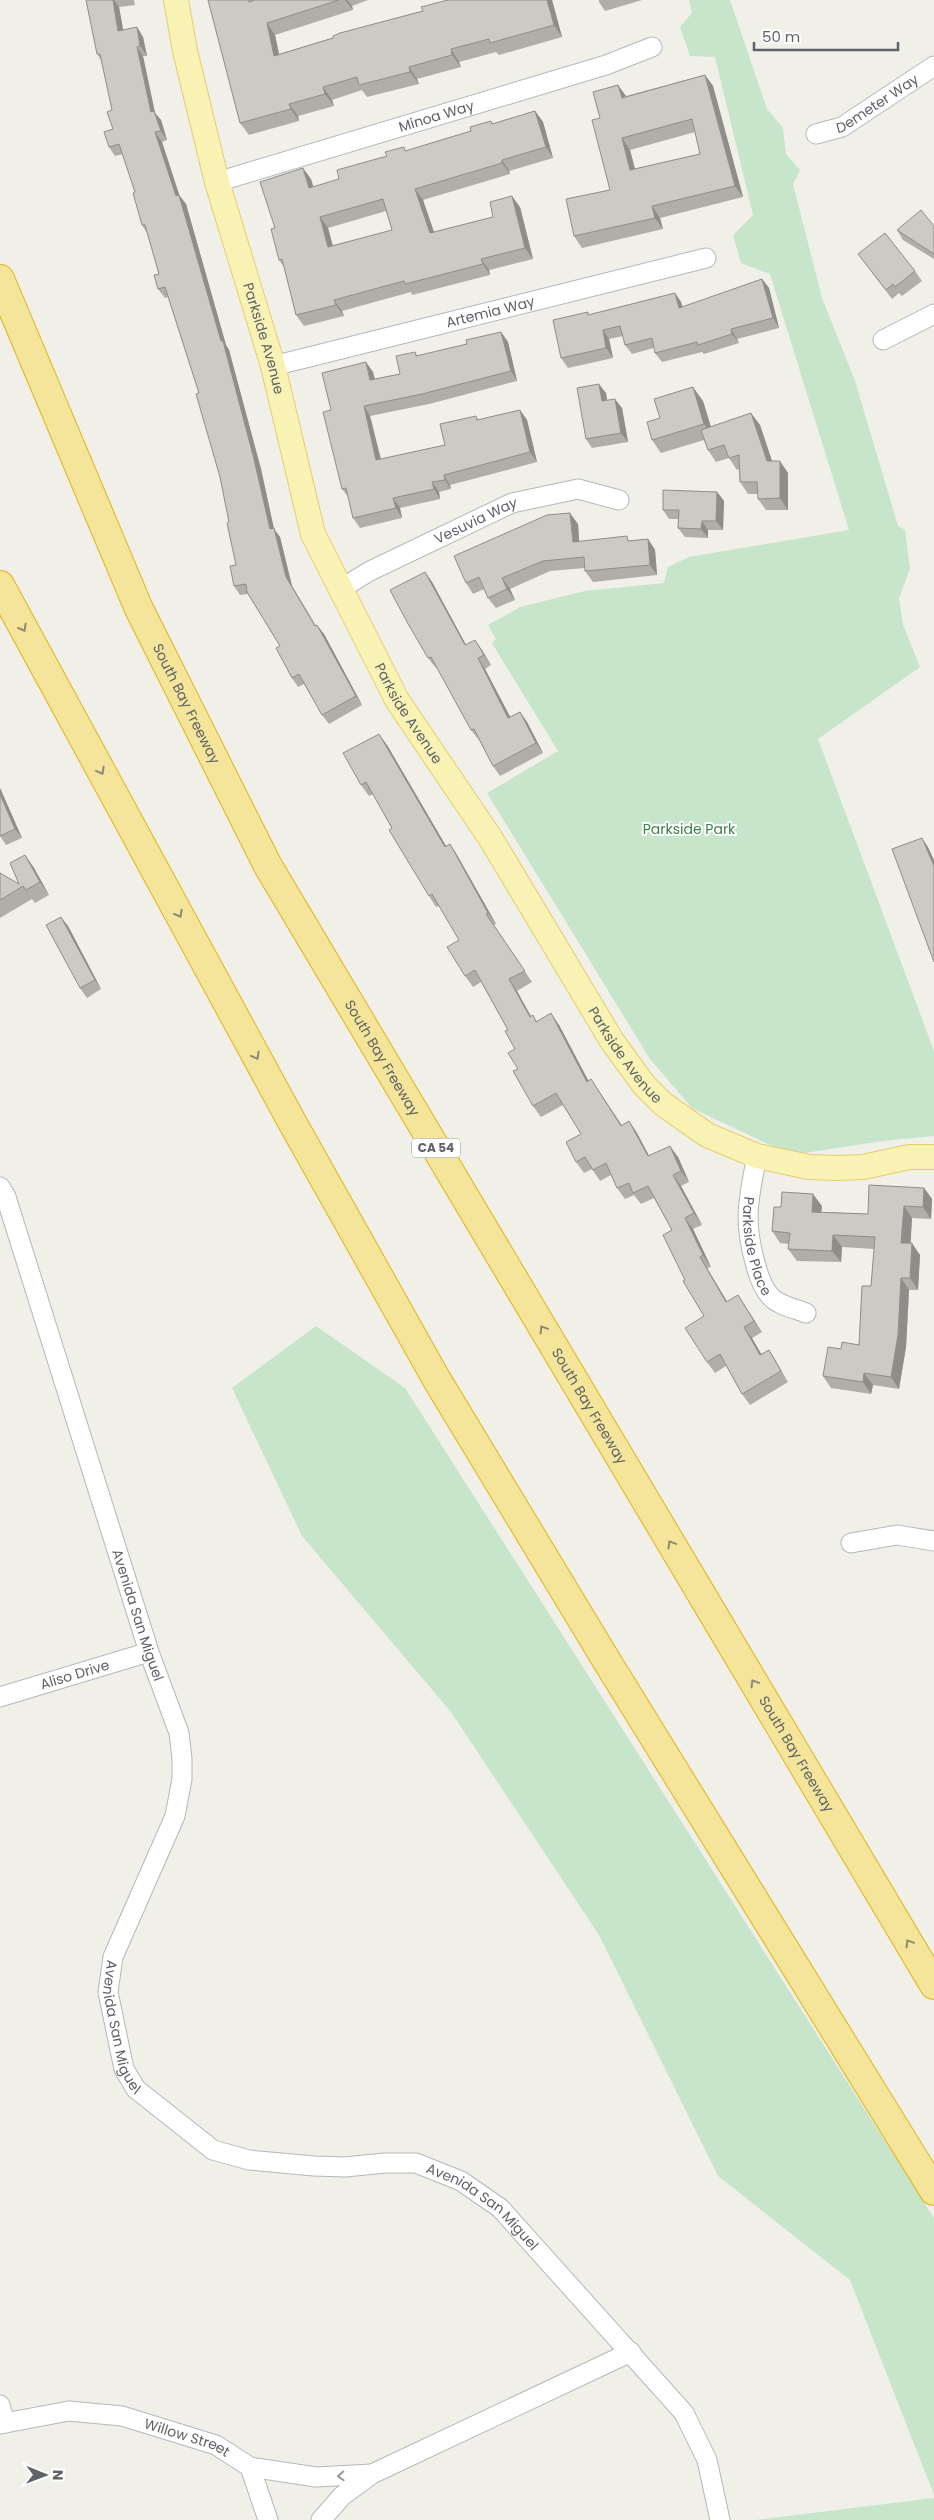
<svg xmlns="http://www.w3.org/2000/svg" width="934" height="2520" font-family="Poppins,sans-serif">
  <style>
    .green { fill: #c7e5ca }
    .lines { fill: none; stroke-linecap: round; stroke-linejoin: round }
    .minor-casing { stroke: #b5b7bb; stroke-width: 21 }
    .major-casing { stroke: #e6cd6b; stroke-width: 26 }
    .highway-casing { stroke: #e4b315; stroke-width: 30 }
    .minor { stroke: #fff; stroke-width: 19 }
    .major { stroke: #f8f3b5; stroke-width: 24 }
    .highway { stroke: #f4e59b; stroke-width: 28 }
    .wall { fill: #afaea9; fill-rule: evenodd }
    .shaded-wall { fill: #8f8d8a }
    .building { fill: #cccac5; stroke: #8f8d8a; fill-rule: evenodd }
    .oneway { stroke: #8c8977 }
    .oneway2 { stroke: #97999c }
    .labels { text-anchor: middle; stroke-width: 4; stroke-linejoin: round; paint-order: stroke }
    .shield { fill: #fff; stroke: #8f9195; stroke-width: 1 }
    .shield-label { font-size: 12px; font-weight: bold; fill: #5f6267 }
    .street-label { font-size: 14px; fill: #5f6267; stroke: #fff }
    .park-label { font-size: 14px; fill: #3d8045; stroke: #fff }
  </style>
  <rect width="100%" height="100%" fill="#f0efe8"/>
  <path class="green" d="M689,0H730L767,109L783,128L786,154L800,170L793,184L822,298L855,381L898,526L905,530L910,569L899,598L903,625L920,667L818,739L934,1051V1136L883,1141L791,1155L692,1108L650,1059L487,793L558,751L492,643L496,639L488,625L520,607L585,591L664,583L668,567L689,557L849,530L770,274L741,263L733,235L753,215L715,57L690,56L680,27L692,13Z
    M316,1326L405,1388L934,2218V2495L850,2280L718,2176L599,1935L451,1712L302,1536L232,1388Z
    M934,2498V2520H755Z"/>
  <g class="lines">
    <defs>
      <g id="minor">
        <path id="s1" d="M816,134L842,127L934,66"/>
        <path id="s2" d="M217,182L606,65L652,47"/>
        <path d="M883,340L934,314"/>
        <path id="s3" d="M273,366L706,258"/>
        <path id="s4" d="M342,588L370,571L512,503L578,489L619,500"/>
        <path id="s5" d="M757,1156C748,1200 743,1222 756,1266C759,1277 763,1289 771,1297C778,1305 796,1309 806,1313"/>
        <path id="s6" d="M0,1187L6,1197L149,1652L179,1733L182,1759V1779L175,1816L113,1957L108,1992L124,2069L136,2089L213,2150L249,2160L314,2166L345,2167L385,2163H416L461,2181L500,2208L684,2413L707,2460L720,2520"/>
        <path d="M851,1543L897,1535L934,1541"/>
        <path id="s7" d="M0,1697L149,1652"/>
        <path d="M0,2405L5,2423"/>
        <path id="s8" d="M0,2424L69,2411L122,2416L216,2445L250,2467L316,2477L372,2474L342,2496L321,2520"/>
        <path d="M250,2467L268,2520"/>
        <path d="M372,2474L631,2352"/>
      </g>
      <g id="major">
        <path id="s9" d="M176,0L185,51L217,182L273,366L313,534L397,700L491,839L612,1041L644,1085L663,1104L707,1135L757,1156L809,1167L837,1168L863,1167L909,1157H934"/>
      </g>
      <g id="highway">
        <path id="s10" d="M0,279L139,609L268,866L934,1985"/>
        <path d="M0,585L292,1122L437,1380L605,1658L934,2191"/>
      </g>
    </defs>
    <use href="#minor" class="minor-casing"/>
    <use href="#major" class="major-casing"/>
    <use href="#highway" class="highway-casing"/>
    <use href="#minor" class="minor"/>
    <use href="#major" class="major"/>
    <use href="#highway" class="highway"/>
  </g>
  <path class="wall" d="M86,0H134L135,5L119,7L123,30L137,27L143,37L147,56H143L155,113L161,120L167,140L162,142L179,195L186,204L226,345L229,350L261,469L274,529L280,537L292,586L316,626L324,634L362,705L329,724L322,715L304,684L298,687L292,678L280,646L248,594L240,595L234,586L236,565L229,522L220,477L199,393L168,297L165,298L158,289L159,274L147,233L142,225L135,192L123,154L115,156L109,147L113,129L112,110L101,60L97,54Z
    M208,0H368L352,6L353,10L275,35L279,54L423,11L448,0H552L562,37L499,55L496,52L459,62L461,67L417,79L419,84L367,97L362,90L332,100L334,106L298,116L299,121L249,135L240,123Z
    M599,0H642L605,11L599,2Z
    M705,75L713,86L743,197L660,218L663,229L582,248L574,236L610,190L600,118L626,96ZM695,132L700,154L635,169L630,150Z
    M535,111L543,122L553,158L509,171L510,174L423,200L434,232L493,217L520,207L533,259L489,270L490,275L412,295L411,292L342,311L344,316L304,326L296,315L284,267L279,260L275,228L311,179L313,187L339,179L406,151L471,131L491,121L493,124ZM386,211L392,230L333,246L328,228Z
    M934,226V259L903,240L897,230Z
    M858,254L915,271L922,281L902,296L899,293L892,299Z
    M762,279L769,288L779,328L737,339L739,343L704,354L702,352L662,362L655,353L654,348L632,354L625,345L623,336L609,339L613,358L568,368L561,358L589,315L675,293L681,302L683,307Z
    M501,332L508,342L517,381L429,404L370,416L381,459L445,445L476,416L478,420L520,410L527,420L537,462L450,485L451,489L439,492L440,499L400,508L402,518L360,528L353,518L349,498L342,489L331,410L373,372L375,379L400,374L415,352L418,356L467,344Z
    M606,393L607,400L622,408L628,442L592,448L586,439Z
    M703,401L711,427L751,413L760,425L772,461L788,473V510H766L758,499V494H748L740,482L739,469L737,470L729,458L716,462L708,450L704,440L661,453L652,440L660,418Z
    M717,492L724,501L723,530H708V538L685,537L678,528V519H669L663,510Z
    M578,524L579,541H631L648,539L655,550L657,575L593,582L585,571V568L550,571L510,589L515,600L496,608L488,598L484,589L473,594L466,583Z
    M425,572L432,582L466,645L482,650L491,665L485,669L510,717L520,712L527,722L543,753L500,776L493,766L479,740L471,730L437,668H436L428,658Z
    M387,745L446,846L450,844L457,855L496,924L494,925L532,982L517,991L531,1016L537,1021L559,1025L588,1081L591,1079L622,1125L629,1121L637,1133L649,1156L678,1157L689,1182L681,1186L702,1225L693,1229L711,1267L707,1268L727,1302L738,1295L762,1332L752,1338L761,1354L769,1350L776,1361L788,1382L750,1405L742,1394L726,1366L715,1373L707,1362L704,1316L685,1280L672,1230L654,1198L641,1204L634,1195L625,1199L617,1188L611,1175L600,1181L592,1169L584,1173L576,1162L581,1134L563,1105L541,1117L533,1106L518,1069L515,1049L508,1030L481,982L473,987L465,976L459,940L439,906L436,907L429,896L373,794L369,796L361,785Z
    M0,788L22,838L6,845L0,836Z
    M25,855L34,868L49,895L35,903L32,899L0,918V873L19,884Z
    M68,926L101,989L87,998L80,988Z
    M924,1188L932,1199L931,1219L912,1218L910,1243L920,1255L918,1290H909L906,1347L899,1389L873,1385L871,1394L831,1388L823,1376L841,1349L859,1345L871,1286L874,1249L842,1247L841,1262L797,1261L788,1249L789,1244L780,1243L772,1231L781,1207L822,1206L821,1212L868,1214Z"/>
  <path class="shaded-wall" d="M113,0H114L119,7L125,40L118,31Z
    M345,0H347L352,6L353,10Z
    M547,0H552L562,37L554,25Z
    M267,23L275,35L282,68L274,56Z
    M137,27L143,37L147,56L140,46Z
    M137,47L143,56L155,113L161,120L167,140L161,131L151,112Z
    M451,49L459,62L461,67L452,55Z
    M409,67L417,79L419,84L410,72Z
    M705,75L713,86L743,197L735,186Z
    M618,85L626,96L622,98Z
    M323,87L332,100L334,106L325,94Z
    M289,104L298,116L299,121L291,109Z
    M535,111L543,122L553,158L546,147Z
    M155,132L162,142L180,197L179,195L186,204L226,345L229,350L261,469L274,529L280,537L292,586L322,635L286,577L270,529L221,341L176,196Z
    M622,138L630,150L638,181L630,170Z
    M502,160L509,171L510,174L502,163Z
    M303,168L311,179L317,199L309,188Z
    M415,189L423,200L438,244L430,233Z
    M512,196L520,207L533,259L525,248Z
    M652,206L660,218L663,229L655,218Z
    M320,217L328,228L336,258L328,247Z
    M481,259L489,270L490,275L483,264Z
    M762,279L769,288L779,328L773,318Z
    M675,293L681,302L685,317L679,308Z
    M334,300L342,311L344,316L336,305Z
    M731,329L737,339L739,343L732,334Z
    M603,330L609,339L613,358L606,348Z
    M501,332L508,342L517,381L511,371Z
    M366,362L373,372L377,390L370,380Z
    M599,384L606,393L608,410L602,401Z
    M693,387L703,401L714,437L704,424Z
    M615,399L622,408L628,442L621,433Z
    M364,406L370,416L383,469L376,460Z
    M520,410L527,420L537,462L530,452Z
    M751,413L760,425L776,473L767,461Z
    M780,461L788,473V510L780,498Z
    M444,475L450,485L451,489L445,480Z
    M432,482L439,492L440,499L434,489Z
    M717,492L724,501L723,530L716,521Z
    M393,498L400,508L402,518L396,508Z
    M570,513L578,524L580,552L573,542Z
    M702,521L708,530V538L701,529Z
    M648,539L655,550L657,575L650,565Z
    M425,572L432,582L472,656L465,645Z
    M502,578L510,589L515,600L507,589Z
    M317,625L324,634L362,705L356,696Z
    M475,640L482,650L491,665L484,655Z
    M478,658L485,669L516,728L508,718Z
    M520,712L527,722L543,753L536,743Z
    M379,734L387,745L453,858L445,847Z
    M0,788L22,838L15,829L0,794Z
    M922,838L928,847L934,860V866Z
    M450,844L457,855L496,924L488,913Z
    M25,855L34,868L49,895L40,882Z
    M61,917L68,926L101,989L95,980Z
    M509,979L517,991L537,1028L530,1017Z
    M551,1013L559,1025L595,1093L587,1082Z
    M629,1121L637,1133L655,1167L648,1156Z
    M670,1146L678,1157L689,1182L681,1171Z
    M673,1175L681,1186L702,1225L694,1213Z
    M924,1188L932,1199L931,1219L923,1207Z
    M813,1194L822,1206L820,1224L812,1212Z
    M904,1206L912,1218L910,1254L901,1243Z
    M685,1218L693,1229L711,1267L703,1255Z
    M833,1235L842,1247L841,1262L832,1251Z
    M912,1243L920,1255L918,1290L910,1278Z
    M700,1257L707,1268L734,1313L726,1302Z
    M901,1278L909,1290L906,1347L899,1389L891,1377Z
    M738,1295L745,1306L762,1332L754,1321Z
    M744,1327L752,1338L768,1366L760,1355Z
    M864,1373L873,1385L871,1394L863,1382Z"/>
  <path class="building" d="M86,0H113L118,31L137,27L140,46L137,47L151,112L154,111L161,131L155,132L176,196L179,195L221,341H223L254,459L270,529L274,528L286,577L315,626L317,625L356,696L322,715L299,674L292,678L276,648L280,646L247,592L246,584L234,586L230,566L236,565L227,523L229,522L220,477L196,394L199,393L165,287L158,289L154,275L159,274L145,225H142L133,193L135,192L119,144L109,147L104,132L113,129L107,112L112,110L100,54H97Z
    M208,0H249V2L255,0H339L267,23L274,56L333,38V36L340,33L423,11L421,7L448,0H547L554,25L490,43L489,39L451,49L452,55L409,67L410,72L359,85L357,77L323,87L325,94L289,104L291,109L240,123Z
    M705,75L735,186L652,206L655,218L574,236L566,199L610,190L592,120L600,118L593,92L618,85L622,98ZM692,119L700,154L630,170L622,138Z
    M535,111L546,147L502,160V163L415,189L430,233L493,217L490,202L512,196L525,248L481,259L483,264L405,284L404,281L334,300L336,305L296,315L282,259L279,260L271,229L275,228L260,182L303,168L309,188L339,179L337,170L387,156L385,152L404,147L405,151L471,131L470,127L491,121L492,124ZM383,199L392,230L328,247L320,217Z
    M921,210L934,226V254L897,230Z
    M885,233L915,271L895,287L893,284L886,290L858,254Z
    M762,279L773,318L731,329L732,334L698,345L697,342L655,353L652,338L625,345L620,326L603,330L606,348L561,358L553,320L588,312V315L675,293L679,308Z
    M501,332L511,371L422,394L364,406L376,460L445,445L440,424L476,416L477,420L520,410L530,452L444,475L445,480L432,482L434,489L393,498L396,508L353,518L346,488L342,489L323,412L331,410L322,373L366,362L370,380L400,374L396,356L415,352L416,356L467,344L466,340Z
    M599,384L602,401L615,399L621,433L586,439L577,388Z
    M693,387L704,424L652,440L647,422L660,418L654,399Z
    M751,413L767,461H780V498L758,499L757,482H740L739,455L729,458L724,445L708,450L701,430Z
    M663,490L717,492L716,521H702L701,529L678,528L679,510H663Z
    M570,513L573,542L627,536L628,541L648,539L650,565L585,571L584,557L543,561L502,578L507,589L488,598L479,577L466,583L454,556L547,515Z
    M425,572L465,645L475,640L484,655L478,658L508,718L520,712L536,743L493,766L474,729L471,730L431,657L428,658L407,622L390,590Z
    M379,734L445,847L450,844L488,913L486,914L525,971L509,979L530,1017L533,1015L536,1022L551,1013L587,1082L591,1079L621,1126L629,1121L648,1156L670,1146L681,1171L673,1175L694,1213L685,1218L703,1255L700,1257L726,1302L738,1295L754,1321L744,1327L760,1355L769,1350L781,1371L742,1394L720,1354L707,1362L685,1328L704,1316L683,1281L685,1280L663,1235L672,1230L648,1186L633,1193L629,1183L617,1188L606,1163L593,1170L585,1157L576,1162L566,1142L581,1134L556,1093L533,1106L513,1071L518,1069L508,1053L515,1049L505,1031L508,1030L475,970L465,976L447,947L459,940L432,894L429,896L389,830L392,828L366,782L361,785L343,753Z
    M0,794L15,829L0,836Z
    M922,838L934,866V962L892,849Z
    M25,855L40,882L26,890L23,886L0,900V873L19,884L10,863Z
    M61,917L95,980L80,988L46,925Z
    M869,1185L924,1188L923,1207L904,1206L901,1243H912L910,1278H901L898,1335L891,1377L864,1373L863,1382L823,1376L828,1347L841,1349L842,1342L859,1345L862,1286H871L875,1237L833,1235L832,1251L788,1249L790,1233L772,1231L774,1207H781L782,1192L813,1194L812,1212L868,1214Z"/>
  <defs><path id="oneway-chevron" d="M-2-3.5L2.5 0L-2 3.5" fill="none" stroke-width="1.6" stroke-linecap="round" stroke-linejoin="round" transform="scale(1.25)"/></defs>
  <g class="oneway">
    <use href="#oneway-chevron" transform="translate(23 628) rotate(61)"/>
    <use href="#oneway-chevron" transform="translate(101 771) rotate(61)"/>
    <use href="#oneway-chevron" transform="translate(179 914) rotate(61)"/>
    <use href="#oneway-chevron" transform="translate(256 1056) rotate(61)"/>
    <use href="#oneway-chevron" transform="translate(543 1329) rotate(-121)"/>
    <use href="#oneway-chevron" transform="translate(671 1544) rotate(-121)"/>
    <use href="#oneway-chevron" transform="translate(754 1683) rotate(-121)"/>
    <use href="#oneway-chevron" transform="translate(909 1943) rotate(-121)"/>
  </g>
  <use class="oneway2" href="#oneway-chevron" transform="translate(341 2476) rotate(177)"/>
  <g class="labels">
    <rect class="shield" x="412" y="1138.5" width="48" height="19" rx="4"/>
    <g class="shield-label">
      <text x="436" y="1152">CA 54</text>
    </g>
    <g class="street-label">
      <text dy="5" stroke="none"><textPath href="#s1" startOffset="69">Demeter Way</textPath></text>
      <text dy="5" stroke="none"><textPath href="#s2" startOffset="229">Minoa Way</textPath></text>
      <text dy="5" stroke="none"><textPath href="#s3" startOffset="224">Artemia Way</textPath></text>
      <text dy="5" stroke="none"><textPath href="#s9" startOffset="350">Parkside Avenue</textPath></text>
      <text dy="5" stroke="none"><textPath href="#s4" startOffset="150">Vesuvia Way</textPath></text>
      <text dy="5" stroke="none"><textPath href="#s10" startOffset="464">South Bay Freeway</textPath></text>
      <text dy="5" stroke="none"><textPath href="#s9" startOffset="755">Parkside Avenue</textPath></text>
      <text dy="5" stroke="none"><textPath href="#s9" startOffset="1160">Parkside Avenue</textPath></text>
      <text dy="5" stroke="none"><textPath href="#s10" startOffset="869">South Bay Freeway</textPath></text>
      <text dy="5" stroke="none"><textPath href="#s5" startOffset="92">Parkside Place</textPath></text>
      <text dy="5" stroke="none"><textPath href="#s10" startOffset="1274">South Bay Freeway</textPath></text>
      <text dy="5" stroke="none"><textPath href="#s6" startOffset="450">Avenida San Miguel</textPath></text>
      <text dy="5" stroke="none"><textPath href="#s7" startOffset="78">Aliso Drive</textPath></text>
      <text dy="5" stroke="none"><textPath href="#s10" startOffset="1679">South Bay Freeway</textPath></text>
      <text dy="5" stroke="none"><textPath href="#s6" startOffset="885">Avenida San Miguel</textPath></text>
      <text dy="5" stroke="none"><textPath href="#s6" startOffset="1334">Avenida San Miguel</textPath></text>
      <text dy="5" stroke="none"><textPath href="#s8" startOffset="192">Willow Street</textPath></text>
    </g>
    <g class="park-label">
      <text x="689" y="834">Parkside Park</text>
    </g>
  </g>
  <g transform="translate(45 2475) rotate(91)" stroke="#ffffff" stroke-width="4" paint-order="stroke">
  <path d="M0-4L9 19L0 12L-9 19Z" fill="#5f6267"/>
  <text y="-8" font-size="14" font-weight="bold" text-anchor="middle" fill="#5f6267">N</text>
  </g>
  <path d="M754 42v8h144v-8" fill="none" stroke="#5f6267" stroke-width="2.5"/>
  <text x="762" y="42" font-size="15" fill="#5f6267" stroke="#ffffff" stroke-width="4" paint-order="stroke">50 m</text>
</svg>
